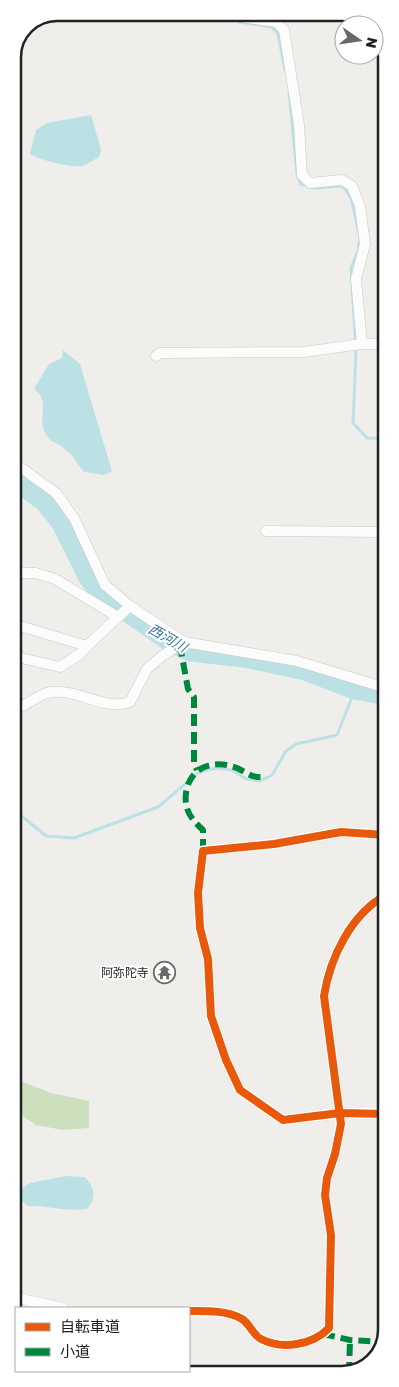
<svg xmlns="http://www.w3.org/2000/svg" width="399" height="1387" font-family="'Golos Text','Noto Sans JP',sans-serif">
  <style>
    .forest { fill: #cde0be }
    .water { fill: #bce1e5 }
    .lines { fill: none; stroke-linecap: round; stroke-linejoin: round }
    .stream { stroke: #bce1e5; stroke-width: 3 }
    .river { stroke: #bce1e5; stroke-width: 19 }
    .minor-casing { stroke: #c9c8c7; stroke-width: 11 }
    .minor { stroke: #fdfcfc; stroke-width: 10 }
    .quiet { stroke: #00873e; stroke-width: 6; stroke-dasharray: 12 6; stroke-linecap: butt }
    .cycleway-casing { stroke: #fff; stroke-width: 11 }
    .cycleway { stroke: #e8590c; stroke-width: 8 }
    .labels { text-anchor: middle; stroke-width: 4; stroke-linejoin: round; paint-order: stroke }
    .poi-label { font-size: 12px; fill: #222; stroke: #fff; text-anchor: end }
    .water-label { font-size: 14px; font-style: italic; fill: #3c78a2; stroke: #fff }
    .rim { fill: none; stroke: #222; stroke-width: 2.5 }
  </style>
  <rect width="100%" height="100%" fill="#f0eeeb"/>
  <path class="forest" d="M13,1078L51,1093L89,1101V1128L63,1130L36,1125L13,1109Z"/>
  <path class="water" d="M91,115L101,149L100,156C94,160 88,164 82,166C71,168 39,160 30,154L36,130L47,123Z
    M63,350L80,364L112,471L104,475L84,472C78,465 73,455 66,450C59,443 50,443 45,433C37,418 51,401 34,389L49,364L62,358Z
    M66,1176L85,1177C95,1189 97,1197 87,1209C66,1212 48,1205 27,1206L19,1197L21,1189L30,1183Z"/>
  <g class="lines">
    <path class="stream" d="M231,13L239,22L272,27L278,34L285,70
      M289,91L297,175L301,184L314,188L343,186L351,198L360,238L358,251L351,268L356,350L353,423L367,438L386,439
      M13,814L23,817L46,836L74,838L158,807L198,773L215,768L232,770L246,779L260,781L272,775L286,751L296,744L337,735L355,690"/>
    <path class="river" d="M13,479L44,502L60,522L88,578L102,595L165,639L190,652L244,658L305,671L355,690L386,696"/>
    <defs>
      <path id="minor" d="M237,13L240,17L276,22L284,30L299,125L302,175L310,183L342,180L352,186L360,206L365,244L356,279L362,344
        M156,356L160,353L304,352L361,344H386
        M13,462L56,493L74,518L105,585L130,606L184,642
        M266,531L386,532
        M13,573H36L55,579L113,614L116,619
        M13,624L87,646L130,606
        M13,656L60,667L80,654L87,646
        M13,711C25,706 39,694 51,692C79,689 104,711 130,702L147,669L162,656L184,642L297,661L386,688
        M386,835L341,832L274,844L203,851L198,893L200,928L208,959L211,1016L226,1060L240,1090L283,1120L340,1113L386,1114
        M13,1297L63,1308
        M189,1311C205,1311 227,1310 242,1319C250,1324 253,1335 261,1339C282,1350 313,1345 329,1328L331,1235L325,1195L327,1178L335,1154L341,1124L324,996C330,958 351,914 386,895
        M108,1374L109,1371"/>
    </defs>
    <use href="#minor" class="minor-casing"/>
    <use href="#minor" class="minor"/>
    <path class="quiet" d="M176,647L181,651L188,689L194,697V763L197,770
      M203,851V830C191,819 184,810 186,793C190,766 214,759 237,768C246,772 251,778 262,777
      M323,1334L350,1340L382,1342
      M349,1374L350,1340"/>
    <defs>
      <path id="cycleway" d="M386,835L341,832L274,844L203,851L198,893L200,928L208,959L211,1016L226,1060L240,1090L283,1120L340,1113L386,1114
        M189,1311C205,1311 227,1310 242,1319C250,1324 253,1335 261,1339C282,1350 313,1345 329,1328L331,1235L325,1195L327,1178L335,1154L341,1124L324,996C330,958 351,914 386,895"/>
    </defs>
    <use href="#cycleway" class="cycleway-casing"/>
    <use href="#cycleway" class="cycleway"/>
  </g>
  <defs>
    <symbol id="temple-ring" viewBox="-11 -11 22 22"><circle r="9.5" fill="#fff" stroke="#6a6968" stroke-width="1.5"/><path d="M0-6L5-2H3V0L6.5 2.5H4V6H1.5V3h-3V6H-4V2.5H-6.5L-3 0V-2H-5Z" fill="#6a6968"/></symbol>
  </defs>
  <g fill-rule="evenodd">
    <use href="#temple-ring" x="152" y="960" width="25" height="25"/>
  </g>
  <g class="labels">
    <g class="poi-label">
      <text x="149" y="977">阿弥陀寺</text>
    </g>
    <g class="water-label">
      <text transform="translate(168 638) rotate(30)" y="5">西河川</text>
    </g>
  </g>
  <path d="M0 0H399V1387H0ZM57 21H342A36 36 0 0 1 378 57V1330A36 36 0 0 1 342 1366H57A36 36 0 0 1 21 1330V57A36 36 0 0 1 57 21Z" fill="#fff" fill-rule="evenodd"/>
  <path class="rim" d="M57 21H342A36 36 0 0 1 378 57V1330A36 36 0 0 1 342 1366H57A36 36 0 0 1 21 1330V57A36 36 0 0 1 57 21Z"/>
  <rect x="15" y="1307" width="175" height="65" fill="#ffffff" stroke="#a7a7a7"/>
  <rect x="25" y="1323" width="25" height="8" fill="#e8590c" stroke="#a7a7a7"/>
  <text x="60" y="1332" font-size="15" fill="#222222">自転車道</text>
  <rect x="25" y="1348" width="25" height="8" fill="#00873e" stroke="#a7a7a7"/>
  <text x="60" y="1357" font-size="15" fill="#222222">小道</text>
  <g transform="translate(359 40) rotate(103)"><circle r="24" fill="#ffffff" stroke="#a7a7a7"/>
  <path d="M0-4L9 19L0 12L-9 19Z" fill="#6a6968"/>
  <text y="-8" font-size="14" font-weight="bold" text-anchor="middle" fill="#222222">N</text>
  </g>
</svg>
